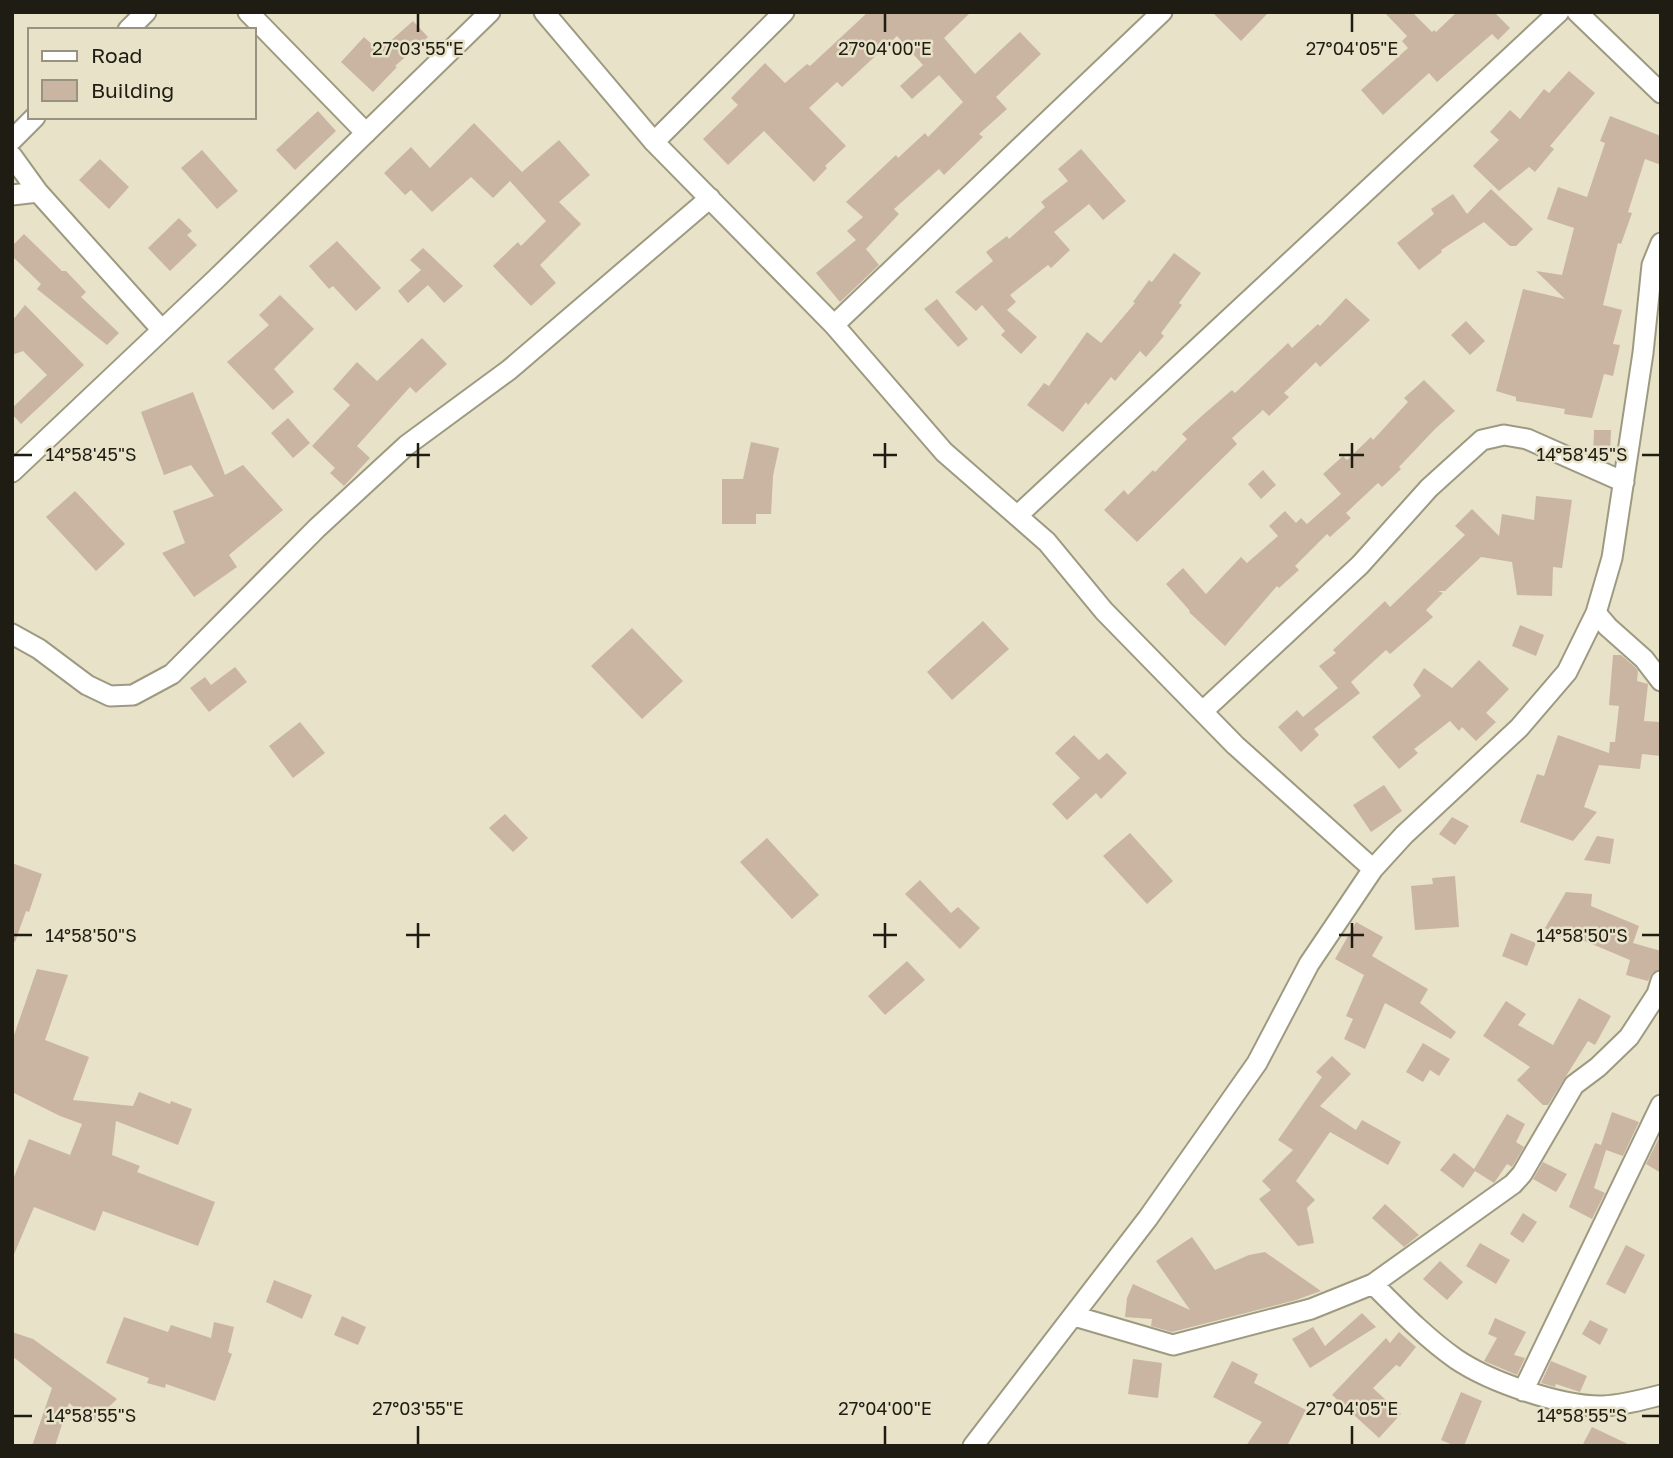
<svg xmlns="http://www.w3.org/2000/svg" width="1673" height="1458" font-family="'Golos Text',sans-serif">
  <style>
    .building { fill: #cab5a3 }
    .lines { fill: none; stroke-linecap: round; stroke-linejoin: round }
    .minor-casing { stroke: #9e9a81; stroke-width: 23 }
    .minor { stroke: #fff; stroke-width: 19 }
    .ticks { fill: none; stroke: #1e1c13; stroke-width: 2.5 }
    .ticks-label { font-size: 18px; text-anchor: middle; fill: #1e1c13; stroke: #e7e2c8; stroke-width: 5; stroke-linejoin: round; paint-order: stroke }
  </style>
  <rect width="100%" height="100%" fill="#e7e2c8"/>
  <path class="building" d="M868,12H971L944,38L975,74L1020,32L1041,54L996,97L1007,109L979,134L983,137L944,175L939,169L894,209L899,214L866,249L879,265L840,302L816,273L856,240L847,231L863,217L846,202L896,155L898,158L925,133L928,137L963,102L939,75L912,99L900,86L923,65L897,36L842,87L837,82L809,108L846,146L825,166L827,168L814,182L764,131L728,165L703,139L738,105L731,98L765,63L785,83L807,64L810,66Z
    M1212,12H1269L1241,41Z
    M1384,12H1412L1432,32L1434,30L1436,32L1457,12H1494L1510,28L1498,40L1492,34L1437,82L1429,73L1383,115L1361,90L1408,48L1402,41L1407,36Z
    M413,21L428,37L395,66L397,67L373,92L341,62L364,37L379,51Z
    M1569,71L1595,93L1550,146L1554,149L1535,172L1529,167L1499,191L1473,166L1499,140L1490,132L1510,110L1520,119L1544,89L1549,93Z
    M318,111L336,131L295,170L276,150Z
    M1610,116L1661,136V165L1645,159L1628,212L1632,213L1621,244L1618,243L1603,305L1622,310L1613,344L1620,345L1613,376L1604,374L1592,418L1564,414L1565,409L1516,401V397L1496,391L1523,289L1565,299L1536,271L1562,275L1574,228L1547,219L1558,187L1587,197L1605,143L1600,141Z
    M474,123L522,172L559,140L590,175L559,202L581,224L540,265L556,283L531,306L493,266L518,242L521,246L546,221L510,181L493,198L471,177L432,212L411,190L405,195L384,173L411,147L430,168Z
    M1081,149L1126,201L1103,220L1089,204L1054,232L1070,250L1051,268L1048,265L1010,295L1016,302L1007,310L1037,337L1021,354L1001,335L1005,331L982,305L976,311L955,292L993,261L986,252L1007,236L1009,239L1045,207L1041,202L1068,181L1058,169Z
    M202,150L238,191L217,209L181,168Z
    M100,159L129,187L109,209L79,180Z
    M1491,189L1533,229L1516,246H1510L1484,222L1441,250L1442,252L1419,270L1397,243L1434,214L1431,209L1453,194L1467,214Z
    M179,218L192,231L187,235L197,245L170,271L148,248Z
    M24,234L62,271H66L86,292L81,297L119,333L107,345L37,289L41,284L12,256V246Z
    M337,241L381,288L356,311L333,286L329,289L309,266Z
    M423,248L463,286L444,303L428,285L408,303L398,291L421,270L410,260Z
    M1174,253L1201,273L1179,303L1182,305L1161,333L1164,336L1146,357L1140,351L1115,381L1111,377L1088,405L1086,402L1063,432L1027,405L1044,383L1049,386L1087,332L1101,343L1135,303L1133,302L1149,280L1152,282Z
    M280,295L314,329L274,369L294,392L273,410L227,362L269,325L259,315Z
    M1346,298L1370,320L1320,367L1316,362L1284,393L1289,397L1269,416L1263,410L1232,438L1237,444L1137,542L1104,510L1124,490L1128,495L1153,470L1155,472L1187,439L1182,434L1204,414L1232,390L1235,393L1288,343L1292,348L1318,324L1320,326Z
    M937,299L968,339L958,347L924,309Z
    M25,305L84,365L21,424L12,414V408L47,375L23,351L12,355V321Z
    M1466,321L1485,341L1470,355L1451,335Z
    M422,338L447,364L416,393L410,387L357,446L370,458L344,486L330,473L335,468L312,446L350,405L333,389L357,362L377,381Z
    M1424,380L1455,411L1435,429L1399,467L1401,469L1382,487L1378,483L1346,513L1351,518L1330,537L1327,534L1295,566L1299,570L1279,588L1277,586L1225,646L1189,612L1190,611L1166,584L1183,568L1206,594L1241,557L1247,563L1278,536L1269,526L1285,511L1296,523L1301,518L1307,524L1341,494L1323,474L1343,456L1347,460L1371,437L1373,440L1408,402L1404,398Z
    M193,392L225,475L243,465L283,510L229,555L237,567L194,597L162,553L185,543L173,511L214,496L191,465L164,475L141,412Z
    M288,418L310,443L293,458L271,433Z
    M1594,430H1611L1610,454H1593Z
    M751,442L779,448L773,476L771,514H756V524H722V479H743Z
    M1263,470L1276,485L1261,499L1248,484Z
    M75,491L125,544L96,571L46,517Z
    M1536,496L1572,500L1562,568L1553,567L1552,596L1517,595L1512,562L1481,557L1445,591H1438L1443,593L1426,610L1433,617L1390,654L1386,650L1351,682L1360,693L1314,729L1319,735L1301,752L1278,727L1297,710L1303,717L1338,688L1319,666L1336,653L1333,650L1385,601L1390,607L1465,535L1455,526L1472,509L1499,536L1502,514L1534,520Z
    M983,621L1009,649L952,700L927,672Z
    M1520,625L1544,635L1536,656L1512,646Z
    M632,628L683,681L642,719L591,666Z
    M1613,655H1621L1635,667L1638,671L1637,681L1648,684L1644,721L1661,722V756L1642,754L1640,769L1599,765L1584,807L1597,812L1573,841L1520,822L1537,774L1544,776L1558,735L1609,753L1610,742H1615L1619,706L1609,705Z
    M1479,660L1509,689L1486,713L1496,722L1476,741L1462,727L1459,731L1450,721L1414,749L1418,753L1399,769L1372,737L1421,696L1413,685L1424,668L1452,688Z
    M235,667L247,682L209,712L190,688L205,677L211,685Z
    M300,722L325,753L293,778L269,746Z
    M1074,735L1099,760L1107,753L1127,773L1101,799L1096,793L1067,820L1052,804L1080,778L1055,753Z
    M1384,785L1402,811L1371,832L1353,805Z
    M505,814L528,838L513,852L489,828Z
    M1452,817L1469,826L1455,845L1439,834Z
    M1130,833L1173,881L1147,904L1103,856Z
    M1597,836L1614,839L1610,864L1584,860Z
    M767,838L819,895L792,919L740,862Z
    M12,863L42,874L29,912L26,911L15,942L12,941Z
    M1455,876L1459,927L1415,930L1411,886L1433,884L1432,878Z
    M920,880L951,913L958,907L980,928L960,949L905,894Z
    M1566,892L1592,894L1591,906L1639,926L1633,943L1661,951L1660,969L1652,973L1648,981L1626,975L1630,960L1575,937L1571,943L1545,928Z
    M1356,922L1383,937L1372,956L1428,989L1420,1003L1456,1032L1451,1039L1385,1003L1365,1049L1344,1039L1353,1019L1346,1016L1364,975L1335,959Z
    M1511,933L1536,943L1527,966L1502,956Z
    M907,961L925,980L885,1015L868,996Z
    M37,969L68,975L45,1040L89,1057L73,1100L133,1106L139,1092L170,1104L171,1101L192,1109L178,1145L116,1121L112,1155L140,1166L137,1172L215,1202L198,1246L103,1211L95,1231L34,1207L12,1259V1182L29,1139L70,1155L82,1124L60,1116L12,1092V1041Z
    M1579,998L1611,1016L1595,1045L1588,1041L1548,1105H1543L1517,1080L1530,1067L1483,1036L1506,1001L1526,1014L1518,1025L1553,1045Z
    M1423,1043L1450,1059L1439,1076L1430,1070L1423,1082L1406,1072Z
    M1332,1056L1351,1074L1320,1106L1356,1130L1362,1120L1401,1142L1388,1165L1330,1132L1296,1181L1315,1200L1307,1208L1314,1243L1298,1246L1259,1199L1271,1190L1262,1181L1293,1150L1278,1140L1322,1077L1316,1072Z
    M1612,1112L1639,1122L1623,1156L1606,1150L1594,1188L1605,1193L1592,1219L1569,1207L1595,1143L1601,1145Z
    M1507,1114L1525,1124L1516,1142L1524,1147L1512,1167L1507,1164L1494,1183L1475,1171L1463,1188L1440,1170L1454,1153L1474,1169Z
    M1661,1134V1173L1646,1164Z
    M1543,1162L1567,1174L1556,1192L1533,1179Z
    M1385,1204L1419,1235L1404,1247L1372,1218Z
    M1523,1213L1537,1222L1523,1243L1510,1234Z
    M1192,1237L1215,1270L1249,1255L1265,1252L1321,1291L1296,1300L1172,1332L1151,1326L1152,1319L1125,1317L1127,1298L1133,1284L1190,1310L1156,1261Z
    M1480,1243L1510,1260L1496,1284L1466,1266Z
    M1626,1245L1645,1255L1625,1294L1606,1284Z
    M1440,1261L1463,1282L1447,1300L1423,1279Z
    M274,1280L312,1295L302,1319L266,1302Z
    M1362,1313L1376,1327L1310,1368L1292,1339L1313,1327L1325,1346Z
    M342,1316L366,1327L358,1345L334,1335Z
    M124,1317L168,1332L171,1325L211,1338L214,1322L234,1327L228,1352L232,1354L215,1401L166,1384L165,1388L147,1383L149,1378L106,1363Z
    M1495,1318L1526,1332L1514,1355L1525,1358L1517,1375L1484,1361L1497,1338L1488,1334Z
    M1590,1320L1608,1329L1600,1345L1582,1334Z
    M12,1332L33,1339L117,1399L93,1422L69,1403L55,1446H32L52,1388L12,1356Z
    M1399,1332L1416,1347L1400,1367L1396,1365L1373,1388L1401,1414L1379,1438L1332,1395L1386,1338L1390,1343Z
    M1133,1359L1162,1363L1158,1398L1128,1394Z
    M1232,1361L1258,1374L1254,1383L1306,1410L1287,1446H1246L1262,1422L1213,1397Z
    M1551,1361L1587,1376L1580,1392L1556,1384L1555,1387L1541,1383Z
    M1461,1392L1482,1401L1464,1446H1455L1441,1440Z
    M1592,1427L1632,1446H1582Z"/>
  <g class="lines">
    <defs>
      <path id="minor" d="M248,12L366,133
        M544,12L654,142L834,325L944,452L1047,542L1104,611L1235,745L1373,869
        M1577,12L1661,93
        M128,30L146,12
        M12,140L35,117
        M654,142L784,12
        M12,156L38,192L162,330
        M12,195L38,192
        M834,325L1162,12
        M12,472L216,279L490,12
        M1017,516L1559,12
        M1596,613L1608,627L1644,659L1661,681
        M12,634L39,649L87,685L110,696L133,695L172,674L317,528L407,445L509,370L710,198
        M1203,711L1360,565L1429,488L1482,440L1504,435L1527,439L1624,482
        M1373,1284C1399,1310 1426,1338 1456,1359C1490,1382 1562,1407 1603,1406C1623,1405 1642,1400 1661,1395
        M1074,1316L1173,1345L1311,1309L1373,1284L1513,1184L1522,1174L1574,1085L1598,1067L1629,1037L1657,994L1661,981
        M1523,1391L1661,1105
        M973,1446L1148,1218L1257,1063L1309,964L1373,869L1404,835L1519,728L1567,672L1596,613L1612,558L1643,353L1652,265L1661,243"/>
    </defs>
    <use href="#minor" class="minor-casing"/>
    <use href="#minor" class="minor"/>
  </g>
  <path class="ticks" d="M418,14V32M885,14V32M1352,14V32M418,443V468M885,443V468M1352,443V468M14,455H32M406,455H430M873,455H897M1339,455H1364M1642,455H1659M418,923V948M885,923V948M1352,923V948M14,935H32M406,935H430M873,935H897M1339,935H1364M1642,935H1659M14,1416H32M1642,1416H1659M418,1426V1444M885,1426V1444M1352,1426V1444"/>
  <g class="ticks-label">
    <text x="418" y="55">27°03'55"E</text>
    <text x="885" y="55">27°04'00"E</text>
    <text x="1352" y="55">27°04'05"E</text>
    <text x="91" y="461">14°58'45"S</text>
    <text x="1582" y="461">14°58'45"S</text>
    <text x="91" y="942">14°58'50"S</text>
    <text x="1582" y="942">14°58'50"S</text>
    <text x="418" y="1415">27°03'55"E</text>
    <text x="885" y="1415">27°04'00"E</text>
    <text x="1352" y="1415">27°04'05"E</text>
    <text x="91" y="1422">14°58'55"S</text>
    <text x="1582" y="1422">14°58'55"S</text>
  </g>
  <rect width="1673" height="1458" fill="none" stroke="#1e1c13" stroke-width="28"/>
  <rect x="28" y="28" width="228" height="91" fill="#e7e2c8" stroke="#979380" stroke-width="2"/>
  <rect x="42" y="51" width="35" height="10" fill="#ffffff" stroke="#979380" stroke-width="2"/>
  <text x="91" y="63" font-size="21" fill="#1e1c13">Road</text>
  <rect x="42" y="80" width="35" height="21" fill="#cab5a3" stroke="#979380" stroke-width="2"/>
  <text x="91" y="98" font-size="21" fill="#1e1c13">Building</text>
</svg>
